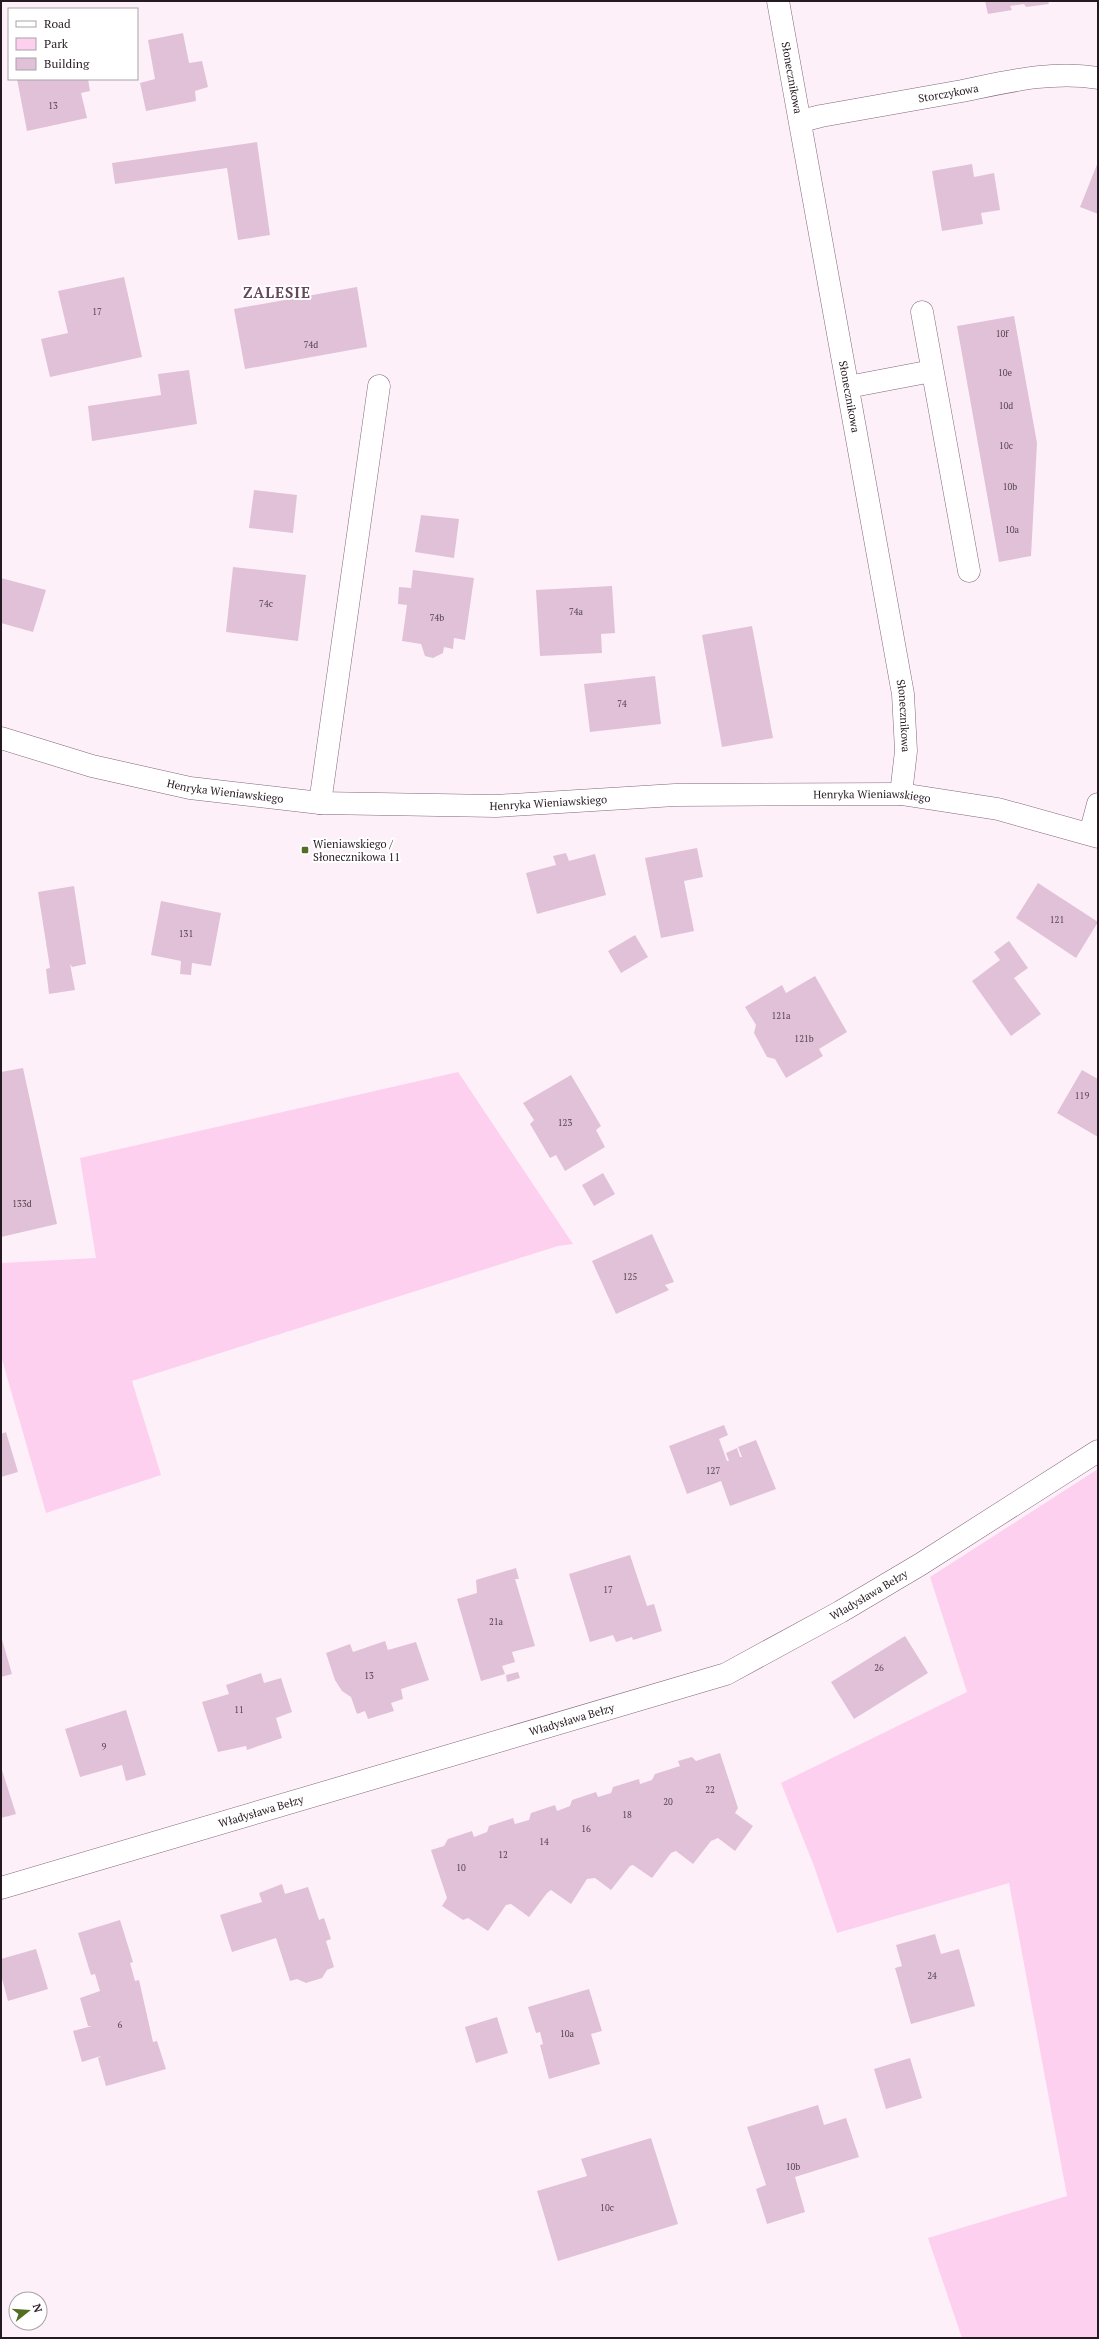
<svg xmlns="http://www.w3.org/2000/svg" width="1099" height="2339" font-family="'PT Serif',serif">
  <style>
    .green { fill: #fdd0ef }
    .building { fill: #e1c1d7 }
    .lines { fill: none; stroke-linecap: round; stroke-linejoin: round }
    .minor-casing { stroke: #82667a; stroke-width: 23 }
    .minor { stroke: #fff; stroke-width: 22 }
    .poi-dot { fill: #526e22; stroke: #fff; stroke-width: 1.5 }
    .labels { text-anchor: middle; stroke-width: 4; stroke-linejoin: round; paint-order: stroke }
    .number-label { font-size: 9px; fill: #55444f }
    .street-label { font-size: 11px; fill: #261a22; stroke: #fff }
    .poi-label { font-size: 11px; fill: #261a22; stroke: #fff; text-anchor: start }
    .district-label { font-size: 15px; font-weight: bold; letter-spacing: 1px; fill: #64495c; stroke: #fff }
  </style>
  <rect width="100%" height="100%" fill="#fef0f9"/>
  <path class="green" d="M458,1072L573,1244L558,1246L132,1381L161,1475L46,1513L1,1356V1263L96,1258L80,1158Z
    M1098,1469V2338H962L928,2238L1067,2196L1009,1883L837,1933L814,1866L781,1783L967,1692L930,1577Z"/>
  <path class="building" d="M985,1H1048L1049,4L1026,7L1024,4L1010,6L1012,10L988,14Z
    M183,33L189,63L202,61L208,87L195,91L196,101L146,111L140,83L155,79L148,40Z
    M17,79H88L90,91L81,93L87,118L27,131Z
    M257,142L270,235L238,240L227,168L115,184L112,163Z
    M1098,162V214L1080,207Z
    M972,164L974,177L994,173L1000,210L981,213L983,224L942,231L932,171Z
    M124,277L142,357L50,377L41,339L68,333L58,291Z
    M357,287L367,347L245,369L234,309Z
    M1014,316L1037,443L1031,556L999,562L957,326Z
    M189,370L197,424L92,441L88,406L161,395L158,374Z
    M254,490L297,495L293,533L249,528Z
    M421,515L459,519L454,558L415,552Z
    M233,567L306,575L298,641L226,632Z
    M413,570L474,578L465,640L454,638L453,649L444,647L443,653L433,658L425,656L421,644L402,641L407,605L398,604L399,587L411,588Z
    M1,578L46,590L33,632L1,623Z
    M612,586L615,633L601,634L602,653L540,656L536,590Z
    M752,626L773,738L722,747L702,635Z
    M655,676L661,724L590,732L584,684Z
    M697,848L703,877L684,881L694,931L661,938L645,858Z
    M566,853L569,861L595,854L606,895L537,914L526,873L556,865L553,856Z
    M1038,883L1098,922L1076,958L1016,918Z
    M74,886L86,964L72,967L70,964L75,990L49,994L46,969L50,968L38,892Z
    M161,901L221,913L211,966L192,963L191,975L180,974L181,961L151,955Z
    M635,935L648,957L621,973L608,951Z
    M1009,941L1028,968L1014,978L1041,1014L1011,1036L972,981L1000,960L994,952Z
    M815,976L847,1032L819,1049L823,1056L786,1078L775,1059L767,1057L754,1033L756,1025L745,1007L782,985L786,993Z
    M23,1068L57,1224L1,1237V1072Z
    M1082,1070L1098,1079V1137L1057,1113Z
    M571,1075L601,1126L596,1130L605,1147L565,1171L556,1155L550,1158L530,1124L534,1120L523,1103Z
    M603,1173L615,1194L594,1206L582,1185Z
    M652,1234L674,1282L665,1285L669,1290L616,1314L592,1261Z
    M724,1425L728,1435L719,1439L727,1461H729L726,1453L737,1448L740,1457H742L738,1447L756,1440L776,1489L730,1506L721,1481L687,1494L669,1446Z
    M6,1432L18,1472L1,1477V1434Z
    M630,1555L647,1606L654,1604L662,1631L633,1640L632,1637L616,1642L613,1635L590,1642L569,1574Z
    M516,1568L519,1579H515L535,1646L512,1652L515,1662L502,1666L505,1674L481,1681L457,1599L477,1593L476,1580Z
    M1,1636L12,1674L1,1677Z
    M905,1636L928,1673L854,1719L831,1682Z
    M385,1641L388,1650L416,1642L429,1680L401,1689L403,1699L391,1703L394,1711L368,1719L365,1711L357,1714L351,1697L342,1691L335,1680L326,1653L350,1644L353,1652Z
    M518,1672L520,1678L507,1682L506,1675Z
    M261,1673L264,1683L281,1678L292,1712L276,1718L282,1738L247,1750L246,1746L218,1752L202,1702L229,1694L226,1685Z
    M126,1710L146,1775L126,1781L122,1765L80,1777L65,1729Z
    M720,1753L738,1808L735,1813L753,1826L735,1851L718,1838L711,1841L693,1864L676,1851L671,1853L652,1878L633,1865L630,1866L611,1890L595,1878L587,1879L571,1904L551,1890L547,1893L529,1917L511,1904L506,1905L488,1931L468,1918L463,1920L442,1906L447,1898L431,1850L444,1846L448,1839L472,1831L474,1837L487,1832L489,1826L513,1818L515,1824L529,1820L531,1813L555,1805L557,1811L570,1806L572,1800L596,1792L598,1797L611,1793L613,1787L639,1779L640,1784L652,1780L655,1774L680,1766L678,1761L692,1757L696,1761Z
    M1,1767L16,1814L1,1818Z
    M282,1884L285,1894L308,1887L319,1920L324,1918L331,1939L326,1941L334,1967L327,1970L322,1978L306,1983L297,1979L290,1981L276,1938L232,1952L220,1915L262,1902L259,1893Z
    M120,1920L133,1962L130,1963L135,1981L139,1980L153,2042L157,2041L166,2069L106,2086L98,2058L101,2056L82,2062L73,2031L92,2026H88L80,1998L100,1991L95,1974L91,1975L78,1933Z
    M935,1934L941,1954L959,1949L975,2006L911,2024L895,1968L902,1966L896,1945Z
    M36,1949L48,1989L8,2001L1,1975V1959Z
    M589,1989L602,2031L591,2034L600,2064L549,2079L540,2045L543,2044L540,2032L536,2033L528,2007Z
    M497,2017L508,2053L476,2063L465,2027Z
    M910,2058L922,2098L886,2109L874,2069Z
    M818,2105L824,2125L846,2118L859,2157L795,2177L805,2212L767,2224L756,2189L766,2185L747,2127Z
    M651,2138L678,2224L558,2261L537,2191L587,2176L581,2159Z"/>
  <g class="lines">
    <defs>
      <g id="minor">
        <path id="s1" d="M778,1L903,694L906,751L901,794"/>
        <path id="s2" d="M801,121L821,116C868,108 915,99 962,91C1006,82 1053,70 1098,78"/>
        <path d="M922,312L969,571"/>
        <path d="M848,387L932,371"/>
        <path id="s3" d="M1,738L92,766L190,788L320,803L496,806L675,795L901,794L998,809L1098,837"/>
        <path d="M320,803L379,386"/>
        <path d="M1090,834L1098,804"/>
        <path id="s4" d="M1,1888L726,1674L840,1612L921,1564L1098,1451"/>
      </g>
    </defs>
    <use href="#minor" class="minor-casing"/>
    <use href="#minor" class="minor"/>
  </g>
  <rect class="poi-dot" x="301" y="846" width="8" height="8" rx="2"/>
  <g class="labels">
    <g class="number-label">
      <text x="53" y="109">13</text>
      <text x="97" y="315">17</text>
      <text x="1002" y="337">10f</text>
      <text x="311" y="348">74d</text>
      <text x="1005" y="376">10e</text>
      <text x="1006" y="409">10d</text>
      <text x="1006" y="449">10c</text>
      <text x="1010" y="490">10b</text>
      <text x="1012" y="533">10a</text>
      <text x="266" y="607">74c</text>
      <text x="576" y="615">74a</text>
      <text x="437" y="621">74b</text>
      <text x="622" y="707">74</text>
      <text x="1057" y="923">121</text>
      <text x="186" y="937">131</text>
      <text x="781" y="1019">121a</text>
      <text x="804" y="1042">121b</text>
      <text x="1082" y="1099">119</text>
      <text x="565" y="1126">123</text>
      <text x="22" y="1207">133d</text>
      <text x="630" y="1280">125</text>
      <text x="713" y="1474">127</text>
      <text x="608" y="1593">17</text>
      <text x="496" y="1625">21a</text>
      <text x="879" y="1671">26</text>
      <text x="369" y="1679">13</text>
      <text x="239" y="1713">11</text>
      <text x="104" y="1750">9</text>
      <text x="710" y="1793">22</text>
      <text x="668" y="1805">20</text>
      <text x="627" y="1818">18</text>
      <text x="586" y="1832">16</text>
      <text x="544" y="1845">14</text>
      <text x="503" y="1858">12</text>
      <text x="461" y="1871">10</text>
      <text x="932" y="1979">24</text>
      <text x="120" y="2028">6</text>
      <text x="567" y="2037">10a</text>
      <text x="793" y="2170">10b</text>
      <text x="607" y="2211">10c</text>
    </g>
    <g class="street-label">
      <text dy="4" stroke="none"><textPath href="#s1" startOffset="78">Słonecznikowa</textPath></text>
      <text dy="4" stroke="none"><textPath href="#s2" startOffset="150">Storczykowa</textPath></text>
      <text dy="4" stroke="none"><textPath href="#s1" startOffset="402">Słonecznikowa</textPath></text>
      <text dy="4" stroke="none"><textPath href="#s1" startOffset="726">Słonecznikowa</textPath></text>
      <text dy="4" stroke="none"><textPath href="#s3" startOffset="231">Henryka Wieniawskiego</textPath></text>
      <text dy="4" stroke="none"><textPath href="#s3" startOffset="879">Henryka Wieniawskiego</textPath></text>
      <text dy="4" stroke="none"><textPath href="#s3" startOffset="555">Henryka Wieniawskiego</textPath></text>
      <text dy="4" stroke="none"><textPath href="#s4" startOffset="919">Władysława Bełzy</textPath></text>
      <text dy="4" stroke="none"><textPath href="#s4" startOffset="595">Władysława Bełzy</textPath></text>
      <text dy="4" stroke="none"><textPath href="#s4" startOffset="271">Władysława Bełzy</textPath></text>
    </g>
    <g class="poi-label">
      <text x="313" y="848">Wieniawskiego /<tspan x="313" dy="13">Słonecznikowa 11</tspan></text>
    </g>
    <g class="district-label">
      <text x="277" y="298">ZALESIE</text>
    </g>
  </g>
  <rect width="1099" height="2339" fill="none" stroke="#261a22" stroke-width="4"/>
  <rect x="8" y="8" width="130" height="72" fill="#ffffff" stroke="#a8a3a7"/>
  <rect x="16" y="21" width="20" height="6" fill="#ffffff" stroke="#a8a3a7"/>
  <text x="44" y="28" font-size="12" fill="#261a22">Road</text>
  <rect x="16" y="38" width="20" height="12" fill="#fdd0ef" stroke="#a8a3a7"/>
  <text x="44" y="48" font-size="12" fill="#261a22">Park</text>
  <rect x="16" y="58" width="20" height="12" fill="#e1c1d7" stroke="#a8a3a7"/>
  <text x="44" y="68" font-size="12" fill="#261a22">Building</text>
  <g transform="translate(28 2311) rotate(73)"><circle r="19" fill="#ffffff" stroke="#a8a3a7"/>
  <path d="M0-3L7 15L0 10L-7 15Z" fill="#526e22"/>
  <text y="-6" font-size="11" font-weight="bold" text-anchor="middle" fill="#261a22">N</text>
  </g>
</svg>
